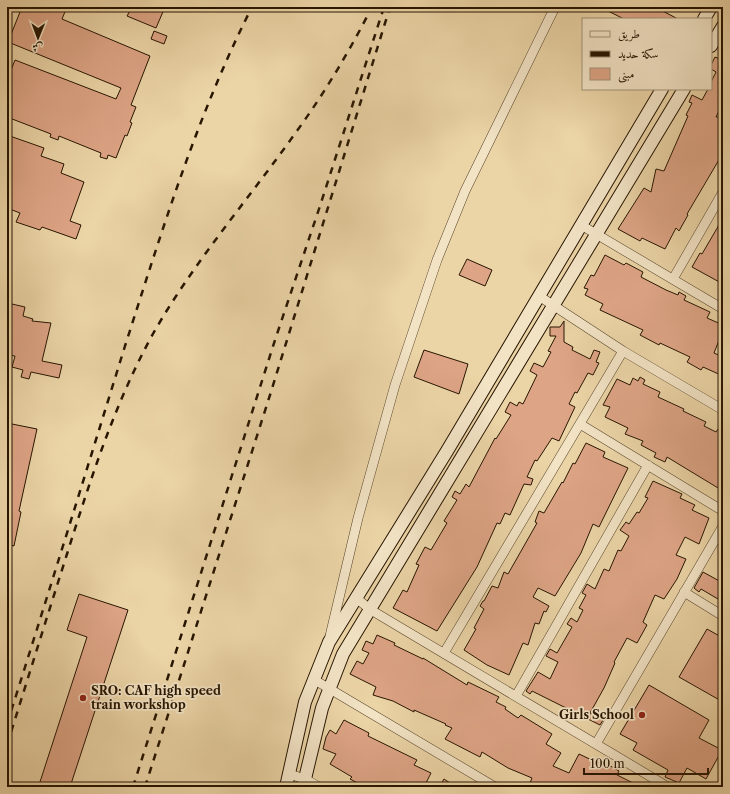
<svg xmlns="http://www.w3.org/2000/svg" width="730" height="794" font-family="'Libre Caslon Text',Amiri,serif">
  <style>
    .building { fill: #dda485; stroke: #271500 }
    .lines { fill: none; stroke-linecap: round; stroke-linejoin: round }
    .street-casing { stroke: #58452a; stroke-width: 10 }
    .secondary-casing { stroke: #271500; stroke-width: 14 }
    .street { stroke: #f2e3c5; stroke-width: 9 }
    .secondary { stroke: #f2e3c5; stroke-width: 12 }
    .rail { stroke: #271500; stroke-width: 2.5; stroke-dasharray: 7 7; stroke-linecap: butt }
    .poi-dot { fill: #8f2418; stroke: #f2e3c5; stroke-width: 1.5 }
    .labels { text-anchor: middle; stroke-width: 3.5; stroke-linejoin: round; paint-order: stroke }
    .poi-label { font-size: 12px; font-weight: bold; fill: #271500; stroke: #f2e3c5; text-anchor: start }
  </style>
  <rect width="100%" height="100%" fill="#ebd4a6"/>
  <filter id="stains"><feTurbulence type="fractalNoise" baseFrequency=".005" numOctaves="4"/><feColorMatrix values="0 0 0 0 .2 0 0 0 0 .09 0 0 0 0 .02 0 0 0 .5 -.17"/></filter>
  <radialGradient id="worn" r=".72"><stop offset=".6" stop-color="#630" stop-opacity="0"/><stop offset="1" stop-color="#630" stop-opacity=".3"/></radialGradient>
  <path class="building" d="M22,7H67L62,19L150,56L131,105L136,107L130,122L132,123L127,136L125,135L116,158L108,155L107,159L100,157L101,153L59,136L58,140L50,137L51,134L7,117V80L15,60L116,99L121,88L8,42Z
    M132,7H165L156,28L127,16Z
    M600,7H655L678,19H624Z
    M154,31L167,36L164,44L151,39Z
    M715,57L722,60L723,58V103L716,117H723V153L687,214L688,215L679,231L676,228L665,249L642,238L640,241L618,229L644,188L651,192L656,169L664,171L688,116L686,115L692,103L689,102L692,95L702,100L708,89H711V82L716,72L711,69V65Z
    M7,135L44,148L41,156L64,164L61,173L84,182L70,221L81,225L76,239L42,227L40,230L16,222L20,213L7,208Z
    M723,218V284L692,267L700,253L702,254Z
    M605,255L624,265L626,263L643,272L641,277L666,290L678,295L679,292L686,296L684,300L710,312L707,318L723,325V330L714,353L723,357V376L703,367L701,370L687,362L690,357L660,343L659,345L640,335L643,330L600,310L603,304L585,295L588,289L584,288L591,275L594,276Z
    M467,259L492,270L485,286L459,275Z
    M12,304L25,307L23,316L33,319L32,321L51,323L42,361L62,365L59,378L31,372L29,379L21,377L23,370L12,367L15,356L7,355V326Z
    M564,321V342L573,347L572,350L590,359L594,350L600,352L596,362L599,363L593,375L588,373L577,393L575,392L569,404L575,407L559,441L552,438L537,461L535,460L527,477L533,479L531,485L524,484L510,515L505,513L500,524L497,523L477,567L437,631L393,608L403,590L407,592L419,565L416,564L425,547L431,550L447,523L444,521L457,500L452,497L455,491L460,494L466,484L469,487L495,438L496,439L511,415L505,412L510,402L517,406L519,402L523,404L537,375L530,371L534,363L543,367L551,352L548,351L556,336H550V327H560Z
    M424,350L468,364L459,394L414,377Z
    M640,377L645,380L643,384L660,392L658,397L684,409L683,411L706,422L704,426L716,432L718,429L723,431V491L667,457L665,462L654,457L656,453L641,445L643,441L625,434L628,428L605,417L610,407L603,405L617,379L630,385L633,378L638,381Z
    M7,423L37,429L19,511L21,512L14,546L7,544Z
    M586,443L605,452L603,457L628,468L599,527L593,524L581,553L555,596L538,588L533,597L549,606L546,612L544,611L539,624L535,623L528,645L523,643L509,675L487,665L464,650L476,629L474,628L484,609L480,606L483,601H484L492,586L498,588L504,572L508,574L537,523L535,522L539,511L544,513L562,482L563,483L573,463L575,464Z
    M653,481L682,494L680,498L695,505L692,510L709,518L699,544L685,537L676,555L686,559L677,579L664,599L655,595L643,622L647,625L637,643L627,638L614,662L615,663L604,688L590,713L603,720L600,725L532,691L530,694L526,691L538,672L550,679L558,662L546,656L550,649L557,653L572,627L567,624L571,618L577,622L583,610L579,608L586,595L582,593L587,584L595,589L604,569L609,571L618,550L621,551L629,536L620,530L626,522L629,524L637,512L639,513L648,498L645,497Z
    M703,572L723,583V602L701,589L699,592L694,588Z
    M79,594L128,610L70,787H44L39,785L87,637L67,630Z
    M707,629L723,638V702L679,677Z
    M377,635L395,643L394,645L423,659V658L467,685L468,682L499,697L496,702L506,707L505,709L518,718L521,715L552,734L546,744L561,753L553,766L569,773L579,754L598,763L600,760L619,771L617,775L641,787H592L583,782L580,787H540L530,783L532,778L508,768L482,752L480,757L445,739L452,728L445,725L446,724L414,710V712L393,701L373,695L376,687L350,674L357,661L363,664L369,653L362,650L366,641L373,644Z
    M649,685L709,720L699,738L722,750L706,779L687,768L679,783L665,777L668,770L633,750L637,743L620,734Z
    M344,720L369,733L368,736L417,760L414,765L431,773L424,787H413L404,782L401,787H365L350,779L352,777L330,764L336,754L323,749L326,737L330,730L336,734Z
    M444,779L456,787H439Z"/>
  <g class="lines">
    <defs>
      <path id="street" d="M581,225L723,309
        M673,279L723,192
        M539,296L623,351L723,410
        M580,424L723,511
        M684,592L723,616
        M356,598L371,610L668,787
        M330,636L358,518L395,385L437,260L465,191L555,7
        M444,653L623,351
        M313,679L495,787
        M516,696L648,465
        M596,744L723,526
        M289,774L305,779L319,787"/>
      <path id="secondary" d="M704,19L711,7
        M711,46L723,26
        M286,787L305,702L329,642L447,451L662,89
        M303,787L322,708L343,654L684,89"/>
    </defs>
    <use href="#street" class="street-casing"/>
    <use href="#secondary" class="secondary-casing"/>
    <use href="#street" class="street"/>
    <use href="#secondary" class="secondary"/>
    <path class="rail" d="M7,724C47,598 86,472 125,346C162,231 197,115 252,7
      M7,745C27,681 47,617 67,554C91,478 115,402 154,332C194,262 247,201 294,135C324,94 349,52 372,7
      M133,787L275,340L320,206L384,7
      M145,787L270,395L390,7"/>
  </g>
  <g class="poi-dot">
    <circle cx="83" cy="698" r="4"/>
    <circle cx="642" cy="715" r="4"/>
  </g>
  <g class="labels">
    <g class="poi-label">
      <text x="91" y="695">SRO: CAF high speed<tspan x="91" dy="14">train workshop</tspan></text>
      <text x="634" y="719" text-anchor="end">Girls School</text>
    </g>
  </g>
  <rect width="730" height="794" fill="none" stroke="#ebd4a6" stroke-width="24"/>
  <rect x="8" y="8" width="714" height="778" fill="none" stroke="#271500" stroke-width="2"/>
  <rect x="12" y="12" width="706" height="770" fill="none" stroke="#271500"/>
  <rect x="582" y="18" width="130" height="72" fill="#f2e3c5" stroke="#a19176"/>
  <rect x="590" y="31" width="20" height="6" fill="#f2e3c5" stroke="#a19176"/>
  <text x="618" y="38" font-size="12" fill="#271500">طريق</text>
  <rect x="590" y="51" width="20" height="6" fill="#271500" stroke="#a19176"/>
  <text x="618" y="58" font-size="12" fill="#271500">سكة حديد</text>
  <rect x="590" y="68" width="20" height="12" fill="#dda485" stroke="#a19176"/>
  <text x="618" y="78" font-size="12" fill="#271500">مبنى</text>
  <g transform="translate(38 38) rotate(181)" stroke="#f2e3c5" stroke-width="3" paint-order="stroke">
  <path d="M0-3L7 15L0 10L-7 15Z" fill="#271500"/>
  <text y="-6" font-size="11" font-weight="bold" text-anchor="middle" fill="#271500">ش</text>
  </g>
  <path d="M584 768v6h124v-6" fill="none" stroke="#271500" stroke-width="2"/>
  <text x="590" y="768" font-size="12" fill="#271500" stroke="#f2e3c5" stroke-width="3" paint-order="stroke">100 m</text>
  <rect width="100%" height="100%" filter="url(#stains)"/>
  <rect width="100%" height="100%" fill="url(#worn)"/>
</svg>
